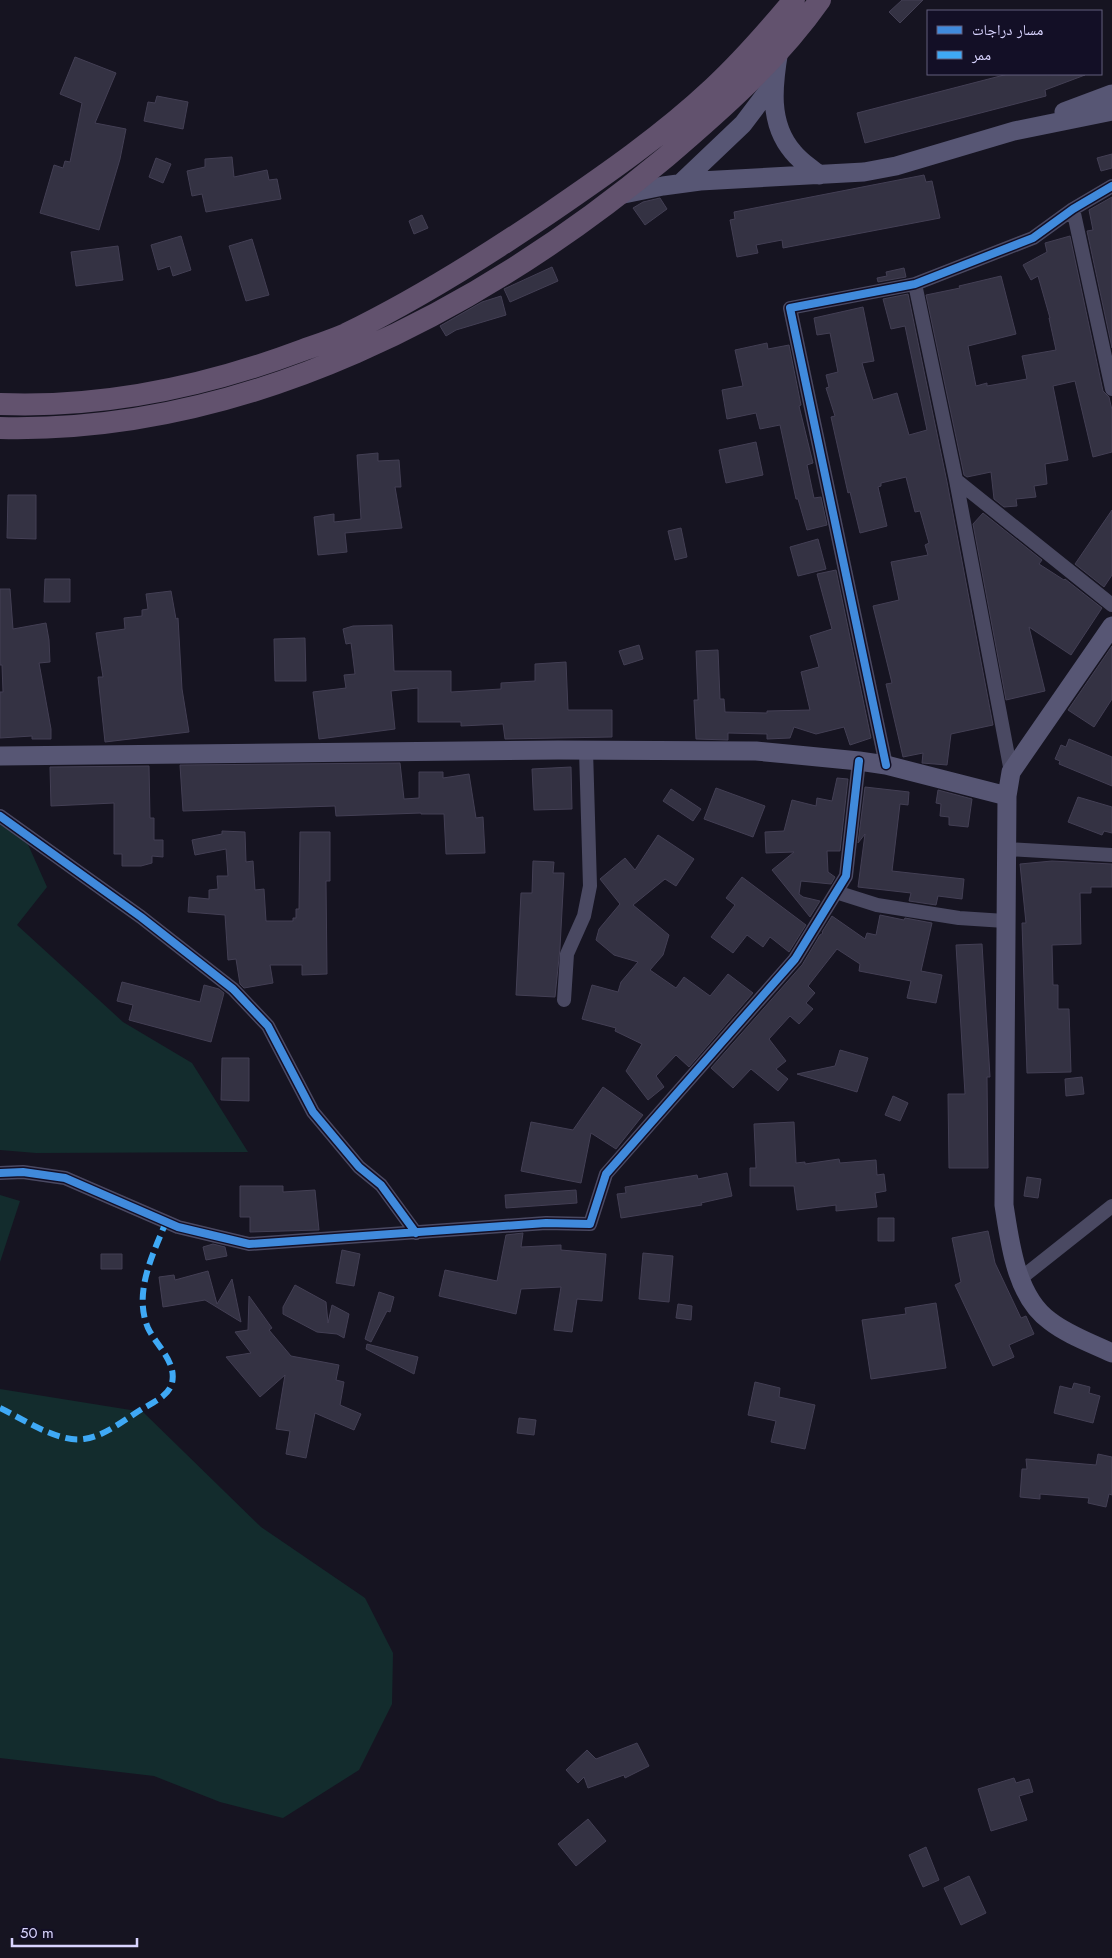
<svg xmlns="http://www.w3.org/2000/svg" width="1112" height="1958" font-family="Jost,'Noto Naskh Arabic',sans-serif">
  <style>
    .green { fill: #132c2d }
    .building { fill: #343243; stroke: #433f54 }
    .lines { fill: none; stroke-linecap: round; stroke-linejoin: round }
    .minor { stroke: #4a4962; stroke-width: 14 }
    .secondary { stroke: #575674; stroke-width: 19 }
    .trunk { stroke: #62526e; stroke-width: 22 }
    .quiet { stroke: #3fa9f5; stroke-width: 6; stroke-dasharray: 12 6; stroke-linecap: butt }
    .cycleway-casing { stroke: #130f26; stroke-width: 11 }
    .cycleway { stroke: #408adc; stroke-width: 8 }
  </style>
  <rect width="100%" height="100%" fill="#161421"/>
  <path class="green" d="M0,824L26,840L47,887L17,925L123,1022L192,1063L248,1152L36,1153L0,1150Z
    M0,1195L20,1201L0,1262Z
    M0,1389L143,1412L261,1527L365,1598L393,1653L392,1704L359,1770L283,1818L220,1802L154,1776L0,1758Z"/>
  <path class="building" d="M902,0H923L900,23L889,12Z
    M75,57L116,73L95,123L126,129L120,159L99,230L40,213L54,165L63,168L65,161L70,162L82,103L60,94Z
    M1008,74L1085,75L1045,90L1046,96L865,143L857,113Z
    M157,96L188,102L183,129L144,121L148,102L155,103Z
    M1112,154V168L1101,171L1097,158Z
    M232,157L234,177L267,170L269,180L277,179L281,199L206,212L202,194L192,196L187,171L205,167V159Z
    M156,158L171,164L163,183L149,177Z
    M924,175L926,182L932,181L940,218L783,248L782,240L756,245L758,253L737,257L730,220L735,219L734,212Z
    M1112,197V348L1087,231L1093,230L1089,210Z
    M660,198L667,209L645,225L633,208L643,202Z
    M422,215L428,228L414,234L409,221Z
    M181,236L191,270L173,276L170,266L158,270L151,245Z
    M1070,236L1103,391L1109,397L1112,410V452L1093,457L1075,381L1053,386L1068,460L1045,464L1047,484L1034,486L1036,497L1016,499L1017,506L1004,507L994,499L991,472L967,477L964,475L926,295L960,288L959,286L1001,276L1016,334L968,346L976,386L987,383V386L1027,379L1022,356L1056,350L1049,318H1050L1038,276L1031,280L1023,265L1047,252L1045,243Z
    M252,239L269,295L246,301L229,246Z
    M118,246L123,280L76,286L71,252Z
    M552,267L558,281L510,302L504,289Z
    M904,268L906,277L878,282L877,278L887,276L886,272Z
    M908,294L947,482L993,725L951,734L947,765L922,763L923,753L903,757L886,684L892,683L873,606L899,600L891,562L928,555L925,545L929,543L920,511L915,512L906,477L881,483V486L878,487L887,526L860,533L850,492L848,493L831,417L835,416L826,388L829,387L826,375L838,372L830,333L817,335L814,318L863,307L874,361L862,363L873,400L897,393L909,435L927,430L905,326L891,329L883,299Z
    M501,296L506,315L456,330L446,336L440,326L482,302Z
    M767,343L768,349L789,345L801,405L799,406L813,463L807,465L814,498L821,497L827,525L807,530L798,499H796L780,425L760,429L756,413L727,419L722,390L743,386L735,350Z
    M756,442L763,475L726,483L719,450Z
    M378,453V461L399,460L401,487H395L402,528L345,533L347,552L318,555L314,517L334,514V522L361,519L357,455Z
    M8,495H36V539L7,538Z
    M1112,510V575L1104,587L1075,564Z
    M983,513L1042,560L1039,564L1064,580L1065,579L1102,608L1071,655L1029,627L1045,691L1006,700L973,524Z
    M681,528L687,557L675,560L668,531Z
    M818,539L826,569L798,576L790,547Z
    M836,570L871,738L850,745L844,727L816,734L794,727L790,738L767,739V734L728,733V740L696,739L694,700H698L696,651L718,650L720,699H724L725,712L767,713V711L810,710L801,672L819,667L810,636L832,629L817,574Z
    M45,579H70V602H44Z
    M0,589H10L13,629L46,623L49,640L50,662L39,663L51,729V739H32V736L0,738V692H3L2,665H0Z
    M171,591L176,619L178,618L182,689L189,732L105,742L98,677H103L96,633L125,629L124,618L142,616V610L148,609L146,594Z
    M392,625L394,671H451V692L501,689V683L535,681V664L566,662L568,710H612V737L505,739L503,724L461,726V722H418V688L391,691L395,729L319,739L313,692L346,688L344,675L355,674L351,643L346,644L343,629L353,626Z
    M305,638L306,681H275L274,639Z
    M639,645L643,659L624,665L619,651Z
    M1112,646V699L1094,727L1068,710Z
    M1069,739L1112,757V786L1059,764L1060,761L1055,759L1061,745L1066,747Z
    M400,763L404,799L419,798V772H443V778L469,774L476,818L483,817L485,853L446,854L444,814H421V813L336,816L335,806L183,811L180,765Z
    M149,766L150,818H154V840H163V857L152,856V863L141,866H122V854H114V803L51,806L50,767Z
    M571,767L572,809L534,810L532,769Z
    M837,778L848,779L840,851H827L828,872L835,877L831,884L801,881L799,894L803,897L820,901L810,917L772,870L794,852L766,853L765,832L784,831L792,800L816,806L817,798L832,801Z
    M865,787L909,792L908,805L900,804L892,871L964,879L962,899L938,896L936,905L909,901L911,893L858,887L865,834L858,843Z
    M716,788L765,806L753,837L704,819Z
    M671,789L701,809L693,821L663,801Z
    M938,790L972,799L968,827L949,825V817L940,816L941,804L936,803Z
    M1078,797L1112,807V833L1104,831L1102,835L1068,822Z
    M222,831L245,832L246,862L253,861L255,890L264,889L266,921H293V918H296V909H299L300,832H330V881H326L327,974L302,975V965H270L273,983L244,988L240,984L236,959L228,960L225,915L188,912L189,897L209,899V890L218,889L217,876H228L226,849L195,855L192,840L222,834Z
    M658,835L694,859L676,886L665,879L633,905L669,935L663,955L650,970L676,988L684,977L710,996L728,974L753,993L689,1067L676,1055L656,1076L664,1087L648,1100L626,1071L642,1044L615,1031L616,1028L582,1019L592,985L618,992L621,982L638,962L614,955L596,940L599,929L620,904L600,879L625,858L635,870Z
    M533,861L554,862L553,873H564L560,948L555,997L516,995L521,893H532Z
    M1052,861L1112,864V887H1091V893H1080L1081,944L1052,945L1053,985H1058V1009H1069L1071,1072L1027,1073L1022,923H1026L1020,864Z
    M742,877L806,925L789,952L770,937L763,947L747,935L733,953L711,937L735,905L726,898Z
    M880,915L904,920L905,918L932,923L921,971L942,975L936,1003L907,998L911,981L859,971L860,964L837,949L808,986L815,993L806,1003L813,1009L799,1024L790,1016L769,1039L786,1061L776,1069L788,1079L778,1091L751,1069L733,1088L711,1068L802,965L820,935L823,933L822,932L832,916L865,939L867,933L876,935Z
    M982,944L990,1077H987L988,1168H949L948,1094H965L956,945Z
    M122,982L200,1002L204,985L219,989L224,993L211,1042L129,1020L133,1005L117,1001Z
    M840,1050L868,1058L857,1092L797,1074L835,1066Z
    M222,1058H249V1101L221,1100Z
    M1082,1077L1084,1094L1066,1096L1065,1079Z
    M603,1087L643,1115L616,1149L591,1133L581,1183L521,1171L531,1122L573,1130Z
    M893,1096L908,1103L900,1121L885,1115Z
    M794,1122L796,1163L805,1162V1164L839,1159L840,1163L876,1160L877,1175L884,1174L886,1191L875,1193L877,1207L836,1211V1205L797,1210L794,1186H750V1168H756L754,1124Z
    M727,1173L732,1196L701,1203L702,1205L621,1218L617,1194L626,1193L625,1187L697,1175L698,1179Z
    M1027,1177L1041,1179L1038,1198L1024,1196Z
    M240,1186H283V1192L315,1190L319,1230L250,1232V1217H240Z
    M576,1190L577,1203L506,1208L505,1195Z
    M878,1218H894V1241H878Z
    M988,1231L995,1263L1021,1318L1026,1316L1034,1334L1009,1345L1014,1357L993,1366L955,1285L961,1282L952,1238Z
    M523,1233L521,1247L561,1245V1250L606,1254L602,1301L577,1299L572,1332L554,1330L561,1287L521,1289L516,1314L439,1296L445,1270L497,1281L506,1235Z
    M213,1244L225,1247L227,1256L206,1260L203,1247Z
    M342,1250L360,1254L354,1286L336,1283Z
    M643,1253L673,1256L669,1302L639,1299Z
    M101,1254H122V1269H101Z
    M208,1271L217,1304L232,1279L241,1322L205,1300L163,1307L159,1277L174,1275L175,1280Z
    M295,1285L326,1302L328,1323L332,1305L349,1314L344,1338L337,1334L317,1332L283,1314V1307Z
    M379,1292L394,1297L390,1312L387,1311L371,1342L365,1339Z
    M249,1296L272,1328L269,1330L291,1356L339,1365L336,1380L344,1382L340,1405L361,1414L354,1430L315,1413L306,1458L286,1454L290,1431L276,1429L285,1375L260,1397L226,1357L251,1353L235,1332L248,1330Z
    M936,1303L946,1368L871,1379L862,1320L906,1314L905,1308Z
    M678,1304L692,1306L691,1320L676,1318Z
    M367,1344L418,1357L414,1374L366,1349Z
    M755,1382L780,1388L779,1397L815,1405L805,1449L771,1442L776,1421L748,1415Z
    M1074,1383L1090,1387L1089,1393L1100,1396L1093,1423L1054,1413L1060,1386L1072,1389Z
    M519,1418L536,1420L534,1435L517,1433Z
    M1098,1454L1112,1457V1495L1109,1494L1106,1507L1088,1503L1089,1498L1040,1494V1499L1020,1497L1022,1469H1027L1026,1459L1096,1465Z
    M637,1743L649,1766L625,1778L624,1775L588,1788L584,1777L578,1783L566,1770L587,1750L596,1759Z
    M1014,1778L1016,1783L1029,1779L1033,1792L1019,1796L1027,1820L991,1831L978,1789Z
    M588,1819L606,1841L576,1866L558,1844Z
    M926,1847L939,1880L923,1887L909,1855Z
    M969,1876L986,1913L961,1925L944,1888Z"/>
  <g class="lines">
    <path class="minor" d="M1073,209L1112,389
      M915,284L956,480L1011,772
      M956,480L1112,605
      M886,765L790,308L915,284L1033,238L1073,209L1112,186
      M0,816L141,917L233,989L268,1026L313,1112L359,1167L381,1185L416,1233
      M1006,849L1112,855
      M836,892L877,905L959,918L1005,921
      M564,1000L567,954L584,916L590,886L586,750
      M0,1173L23,1172L65,1178L178,1227L249,1244L546,1223L590,1224L606,1174L795,959L846,876L859,761
      M1020,1279L1112,1206"/>
    <path class="secondary" d="M779,50C773,85 768,123 793,152C800,161 811,168 819,175
      M1064,112L1112,94
      M681,183L743,124L774,83
      M619,195L663,186L700,181L864,172L896,166L1014,131L1112,111
      M1112,626L1011,772L1007,796L1004,1205C1010,1243 1016,1297 1050,1321C1068,1335 1091,1343 1112,1353
      M0,756L558,750L756,751L859,761L886,765L1007,796"/>
    <path class="trunk" d="M0,404C102,408 207,386 303,350C317,345 332,340 346,334C416,300 483,258 548,214C605,175 663,135 713,88C742,61 769,30 794,0
      M0,428C246,434 481,311 666,157C721,110 778,60 820,0"/>
    <path class="quiet" d="M0,1408C23,1419 58,1443 84,1439C105,1436 124,1420 142,1409C152,1403 169,1396 172,1383C177,1362 156,1345 148,1328C133,1293 153,1254 166,1222"/>
    <defs>
      <path id="cycleway" d="M886,765L790,308L915,284L1033,238L1073,209L1112,186
        M0,816L141,917L233,989L268,1026L313,1112L359,1167L381,1185L416,1233
        M0,1173L23,1172L65,1178L178,1227L249,1244L546,1223L590,1224L606,1174L795,959L846,876L859,761"/>
    </defs>
    <use href="#cycleway" class="cycleway-casing"/>
    <use href="#cycleway" class="cycleway"/>
  </g>
  <rect x="927" y="10" width="175" height="65" fill="#130f26" stroke="#625e7d"/>
  <rect x="937" y="26" width="25" height="8" fill="#408adc" stroke="#625e7d"/>
  <text x="972" y="35" font-size="15" fill="#d9d4ff">مسار دراجات</text>
  <rect x="937" y="51" width="25" height="8" fill="#3fa9f5" stroke="#625e7d"/>
  <text x="972" y="60" font-size="15" fill="#d9d4ff">ممر</text>
  <path d="M12 1938v8h125v-8" fill="none" stroke="#d9d4ff" stroke-width="2.5"/>
  <text x="20" y="1938" font-size="15" fill="#d9d4ff" stroke="#130f26" stroke-width="4" paint-order="stroke">50 m</text>
</svg>
